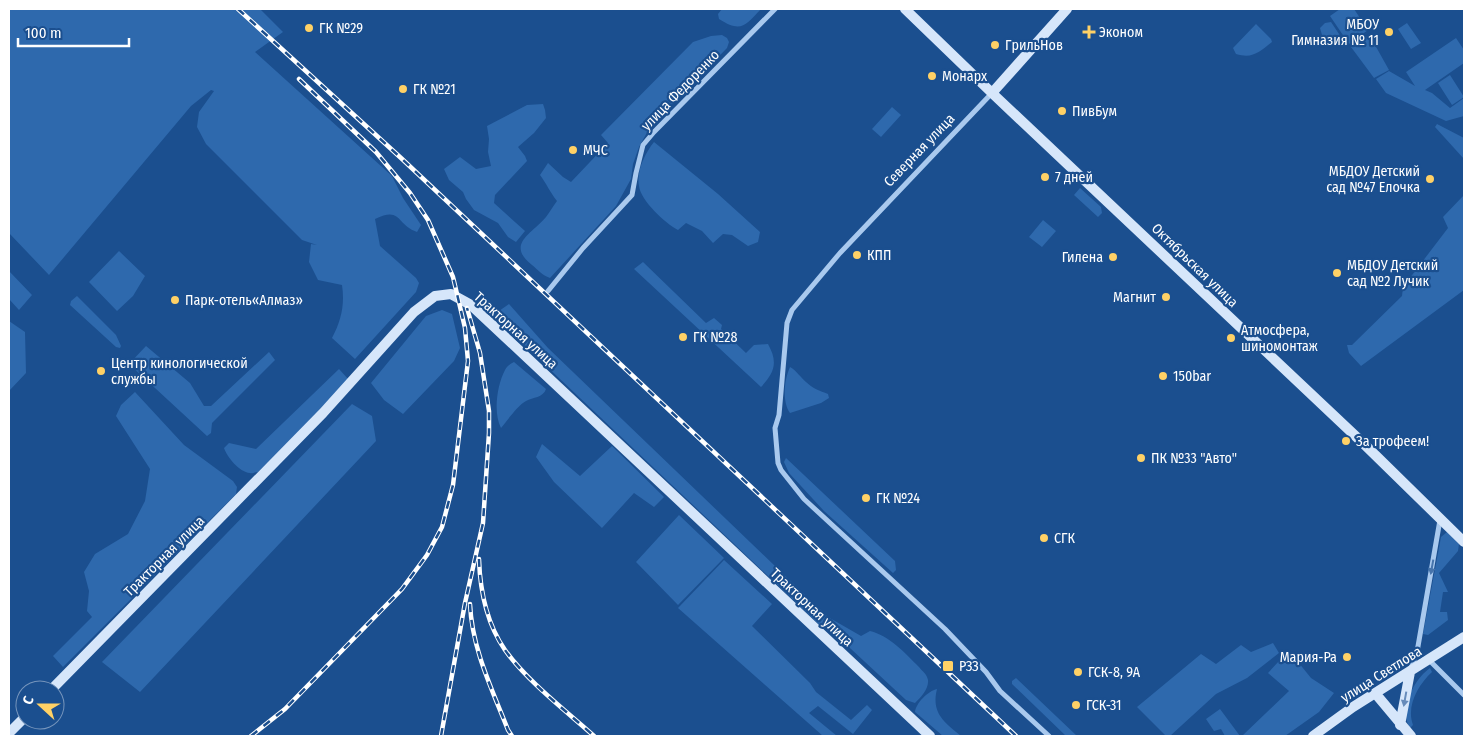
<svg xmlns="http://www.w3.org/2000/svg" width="1473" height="745" font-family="'Fira Sans Condensed',sans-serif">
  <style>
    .green { fill: #2e69ad }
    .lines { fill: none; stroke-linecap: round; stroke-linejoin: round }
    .street { stroke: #a9c9ee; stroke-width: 5 }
    .secondary { stroke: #d6e6fa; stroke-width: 10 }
    .rail-casing { stroke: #fff; stroke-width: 4.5 }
    .rail { stroke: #1b4f8f; stroke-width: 2.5; stroke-dasharray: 8; stroke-linecap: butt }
    .oneway { fill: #4674ac }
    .oneway2 { fill: #668bba }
    .poi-dot { fill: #ffd166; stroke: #1b4f8f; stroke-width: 2 }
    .labels { text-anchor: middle; stroke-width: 4.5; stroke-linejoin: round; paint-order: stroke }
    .poi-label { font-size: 14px; fill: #fff; stroke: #1b4f8f; text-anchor: start }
    .street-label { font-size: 14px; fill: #fff; stroke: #1b4f8f }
  </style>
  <rect width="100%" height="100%" fill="#1b4f8f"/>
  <path class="green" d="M9,9H260L283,32L255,52L392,176L403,198L421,225L417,232C396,225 402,206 375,219L380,246L416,278L419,283L416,292L355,359L332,338C341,321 345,305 342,285L318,280L309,262L311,244L317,245L302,240L206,144L197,127L199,112L214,91L211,90L191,106L49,275L9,233Z
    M722,9H761C745,26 741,33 719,19L718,14Z
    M1340,9H1354L1368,30L1349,44L1330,16Z
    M1331,22L1347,46L1344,47H1335L1322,35L1320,28L1325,23Z
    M1407,23L1421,43L1411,49L1398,29Z
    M1256,24L1271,39L1272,42C1259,52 1253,59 1236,54L1233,48Z
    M722,35L727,38L729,42L727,48L650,127L639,147L633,164L631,179L616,206L550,278C542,275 538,270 532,265C505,244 533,233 546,217C550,212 553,206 557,201C550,192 546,183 540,175L548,163L563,177L571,182L608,143L601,135L693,42L711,36Z
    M1367,36L1368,38L1370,36L1389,70L1374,78L1351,47Z
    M1456,38L1464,50V63L1425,90L1432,93L1450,108L1464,98V116L1446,121L1386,93L1376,79L1389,71L1415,86L1406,72Z
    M1450,75L1464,97L1452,105L1438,83Z
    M543,104L545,110L546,118L534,133L518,147L525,156L527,161L495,195L494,203L525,231L516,242L508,237L498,223L474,210L466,199L463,192L449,180L444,169L460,157L476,169L491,166L488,152L489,139L487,126L527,105Z
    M892,107L901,115L881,137L872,129Z
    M1437,124L1464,138V159L1435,127Z
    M654,142L718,194L760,232L758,242L748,246L732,235L723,234L713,243L702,231L686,223L678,230C665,223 641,201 639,186C636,172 645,153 654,142Z
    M1080,188L1101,207L1102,213L1098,217L1074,195Z
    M1464,195V290L1361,366L1349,353L1347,345H1352L1402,296L1403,287L1448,228L1443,217Z
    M1043,220L1056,231L1042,247L1029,237Z
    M119,251L145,276L133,296L117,311L89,282Z
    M643,262L706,323L714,318L722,325L721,329L746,353L754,345L768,344C778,362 775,372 761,387L634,269Z
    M9,271L32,295L19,310L9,299Z
    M77,296L116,335L121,346L120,348L116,347L70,305L71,301Z
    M509,304L548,348L828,617L861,636L870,631C890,636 905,653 919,667C922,671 927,674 928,680C929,689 921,697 915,703L906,700L837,636L823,628L523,344L518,337L498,320L499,311Z
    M442,310L452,314L460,348L454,361L403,414L384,400L371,383L426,316Z
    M9,321L25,332L26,373L9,391Z
    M146,346L190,383L204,406H211L269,352L275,360L212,423L211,433L207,436L129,364Z
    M514,362L546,389C543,398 533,397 526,401C517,406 508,420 501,428C493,413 497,385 505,370C507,366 510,364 514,362Z
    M790,367C797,371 800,377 806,382C812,388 820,391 828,394L829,398L821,403L790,413C782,402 784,380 790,367Z
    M339,369L349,380L258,472C255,472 252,474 250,473C239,472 227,457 224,448L229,443L256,449Z
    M135,392L184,445L233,481L237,487L236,494L63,667L53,656L92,617L87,611L89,591L84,572L95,554L128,534L145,501L150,469L116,416L121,405Z
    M352,404L372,416L376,441L140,692L102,662Z
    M542,444L580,476L612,446L664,497L654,507L634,493L602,528L554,482L536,457Z
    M786,458L895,561L896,570L893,573L824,511L789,473L784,462Z
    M679,515L724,558L678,605L636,562Z
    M1447,532L1459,544L1458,551L1439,573L1448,592H1443L1440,612H1447L1448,620L1428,635L1423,634L1441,537Z
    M724,560L772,604L752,626L810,683L816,692L851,720L867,705L872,710L853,734L818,706L809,713L837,736H823L678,608Z
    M1273,643L1279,653L1247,678L1216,694L1170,736H1166L1137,707L1201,654L1216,664L1241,645L1251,652Z
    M1294,657L1311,678L1334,693L1319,712L1285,736H1242L1289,691L1268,673L1279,661Z
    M1430,668L1432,672C1418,685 1406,706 1413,725L1410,728C1398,710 1414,679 1430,668Z
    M1016,678L1077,736H1066L1012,684V681Z
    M937,689C931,713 944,722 961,736H943L915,712C916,703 928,691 937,689Z
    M1220,709L1240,736H1225L1221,729L1214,731L1206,719Z"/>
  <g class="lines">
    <path class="street" d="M992,93L840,253L792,310L787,323L779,415L775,428L778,463L781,470L804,499L945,629L986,672L1000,691L1049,736
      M548,291L583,248L632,195L636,173L643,145L654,132L775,9
      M1429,660L1464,695
      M1411,668L1417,652L1440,520"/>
    <path class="secondary" d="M905,9L992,93L1365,445L1464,542
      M992,93L1067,9
      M51,690L323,413L414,312L435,296L451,294L471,305L930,736
      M1375,693L1411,736
      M1400,725L1410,672
      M9,733L25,717
      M1313,736L1353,707L1464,637"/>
    <defs>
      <path id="rail" d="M238,9L401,158L1016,736
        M479,559C480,590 487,624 505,650C526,680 566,711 594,736
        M470,604C472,649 492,689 508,730L512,736
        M251,736L285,709L402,589L427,555L442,527L453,485L468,361L465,328L453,277L428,220L410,193L376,152L299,79
        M441,736L465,603L483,523L489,433V411L480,353L467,308"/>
    </defs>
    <use href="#rail" class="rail-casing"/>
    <use href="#rail" class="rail"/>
  </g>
  <defs><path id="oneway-solid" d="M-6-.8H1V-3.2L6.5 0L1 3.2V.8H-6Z" transform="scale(1.25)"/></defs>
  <use class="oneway" href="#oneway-solid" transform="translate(1432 567) rotate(100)"/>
  <use class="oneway2" href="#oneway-solid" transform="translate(1405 699) rotate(100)"/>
  <g class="poi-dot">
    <circle cx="309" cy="28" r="5"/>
    <path d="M1086.5 24.5h5v5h5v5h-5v5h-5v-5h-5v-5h5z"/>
    <circle cx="1389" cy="32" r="5"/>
    <circle cx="995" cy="45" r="5"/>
    <circle cx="932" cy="76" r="5"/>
    <circle cx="403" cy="89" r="5"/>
    <circle cx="1062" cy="111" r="5"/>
    <circle cx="573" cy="150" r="5"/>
    <circle cx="1045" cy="177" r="5"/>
    <circle cx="1430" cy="179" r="5"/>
    <circle cx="857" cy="255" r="5"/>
    <circle cx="1113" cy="257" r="5"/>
    <circle cx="1337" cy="273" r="5"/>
    <circle cx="1166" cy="297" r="5"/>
    <circle cx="175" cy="300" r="5"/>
    <circle cx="683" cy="337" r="5"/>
    <circle cx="1231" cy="338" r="5"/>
    <circle cx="101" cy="371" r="5"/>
    <circle cx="1163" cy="376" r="5"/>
    <circle cx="1346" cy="441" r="5"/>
    <circle cx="1141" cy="458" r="5"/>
    <circle cx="866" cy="498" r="5"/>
    <circle cx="1044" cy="538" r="5"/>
    <circle cx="1347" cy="657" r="5"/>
    <rect x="942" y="660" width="12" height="12" rx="2.5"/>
    <circle cx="1078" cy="672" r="5"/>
    <circle cx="1076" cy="705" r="5"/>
  </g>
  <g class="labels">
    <g class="poi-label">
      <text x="1379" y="29" text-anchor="end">МБОУ<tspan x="1379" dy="16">Гимназия № 11</tspan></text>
      <text x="319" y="33">ГК №29</text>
      <text x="1099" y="37">Эконом</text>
      <text x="1005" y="50">ГрильНов</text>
      <text x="942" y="81">Монарх</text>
      <text x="413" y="94">ГК №21</text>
      <text x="1072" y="116">ПивБум</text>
      <text x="583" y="155">МЧС</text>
      <text x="1420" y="176" text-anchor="end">МБДОУ Детский<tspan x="1420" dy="16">сад №47 Елочка</tspan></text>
      <text x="1055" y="182">7 дней</text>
      <text x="867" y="260">КПП</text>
      <text x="1103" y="262" text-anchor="end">Гилена</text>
      <text x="1347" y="270">МБДОУ Детский<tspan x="1347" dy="16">сад №2 Лучик</tspan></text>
      <text x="1156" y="302" text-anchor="end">Магнит</text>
      <text x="185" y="305">Парк-отель«Алмаз»</text>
      <text x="1241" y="335">Атмосфера,<tspan x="1241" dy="16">шиномонтаж</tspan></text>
      <text x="693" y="342">ГК №28</text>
      <text x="111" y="368">Центр кинологической<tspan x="111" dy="16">службы</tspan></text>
      <text x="1173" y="381">150bar</text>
      <text x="1356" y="446">За трофеем!</text>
      <text x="1151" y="463">ПК №33 "Авто"</text>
      <text x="876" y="503">ГК №24</text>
      <text x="1054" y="543">СГК</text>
      <text x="1337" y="662" text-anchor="end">Мария-Ра</text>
      <text x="959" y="671">РЗЗ</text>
      <text x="1088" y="677">ГСК-8, 9А</text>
      <text x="1086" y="710">ГСК-31</text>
    </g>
    <g class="street-label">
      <text transform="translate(680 90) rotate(-46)" y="5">улица Федоренко</text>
      <text transform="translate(919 150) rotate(-46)" y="5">Северная улица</text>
      <text transform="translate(1195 265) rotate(44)" y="5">Октябрьская улица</text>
      <text transform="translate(516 330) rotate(42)" y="5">Тракторная улица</text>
      <text transform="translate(164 556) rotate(-45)" y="5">Тракторная улица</text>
      <text transform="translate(812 607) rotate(43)" y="5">Тракторная улица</text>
      <text transform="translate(1381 674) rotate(-32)" y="5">улица Светлова</text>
    </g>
  </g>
  <rect width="1473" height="745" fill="none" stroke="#ffffff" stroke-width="20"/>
  <g transform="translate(40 705) rotate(291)"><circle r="24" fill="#1b4f8f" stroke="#7695bc"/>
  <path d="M0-4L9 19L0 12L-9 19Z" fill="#ffd166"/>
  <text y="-8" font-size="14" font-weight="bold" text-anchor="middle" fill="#ffffff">С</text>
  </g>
  <path d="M18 38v8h111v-8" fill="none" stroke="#ffffff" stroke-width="2.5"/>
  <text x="25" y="38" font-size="15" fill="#ffffff" stroke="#1b4f8f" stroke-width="4" paint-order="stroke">100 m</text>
</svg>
